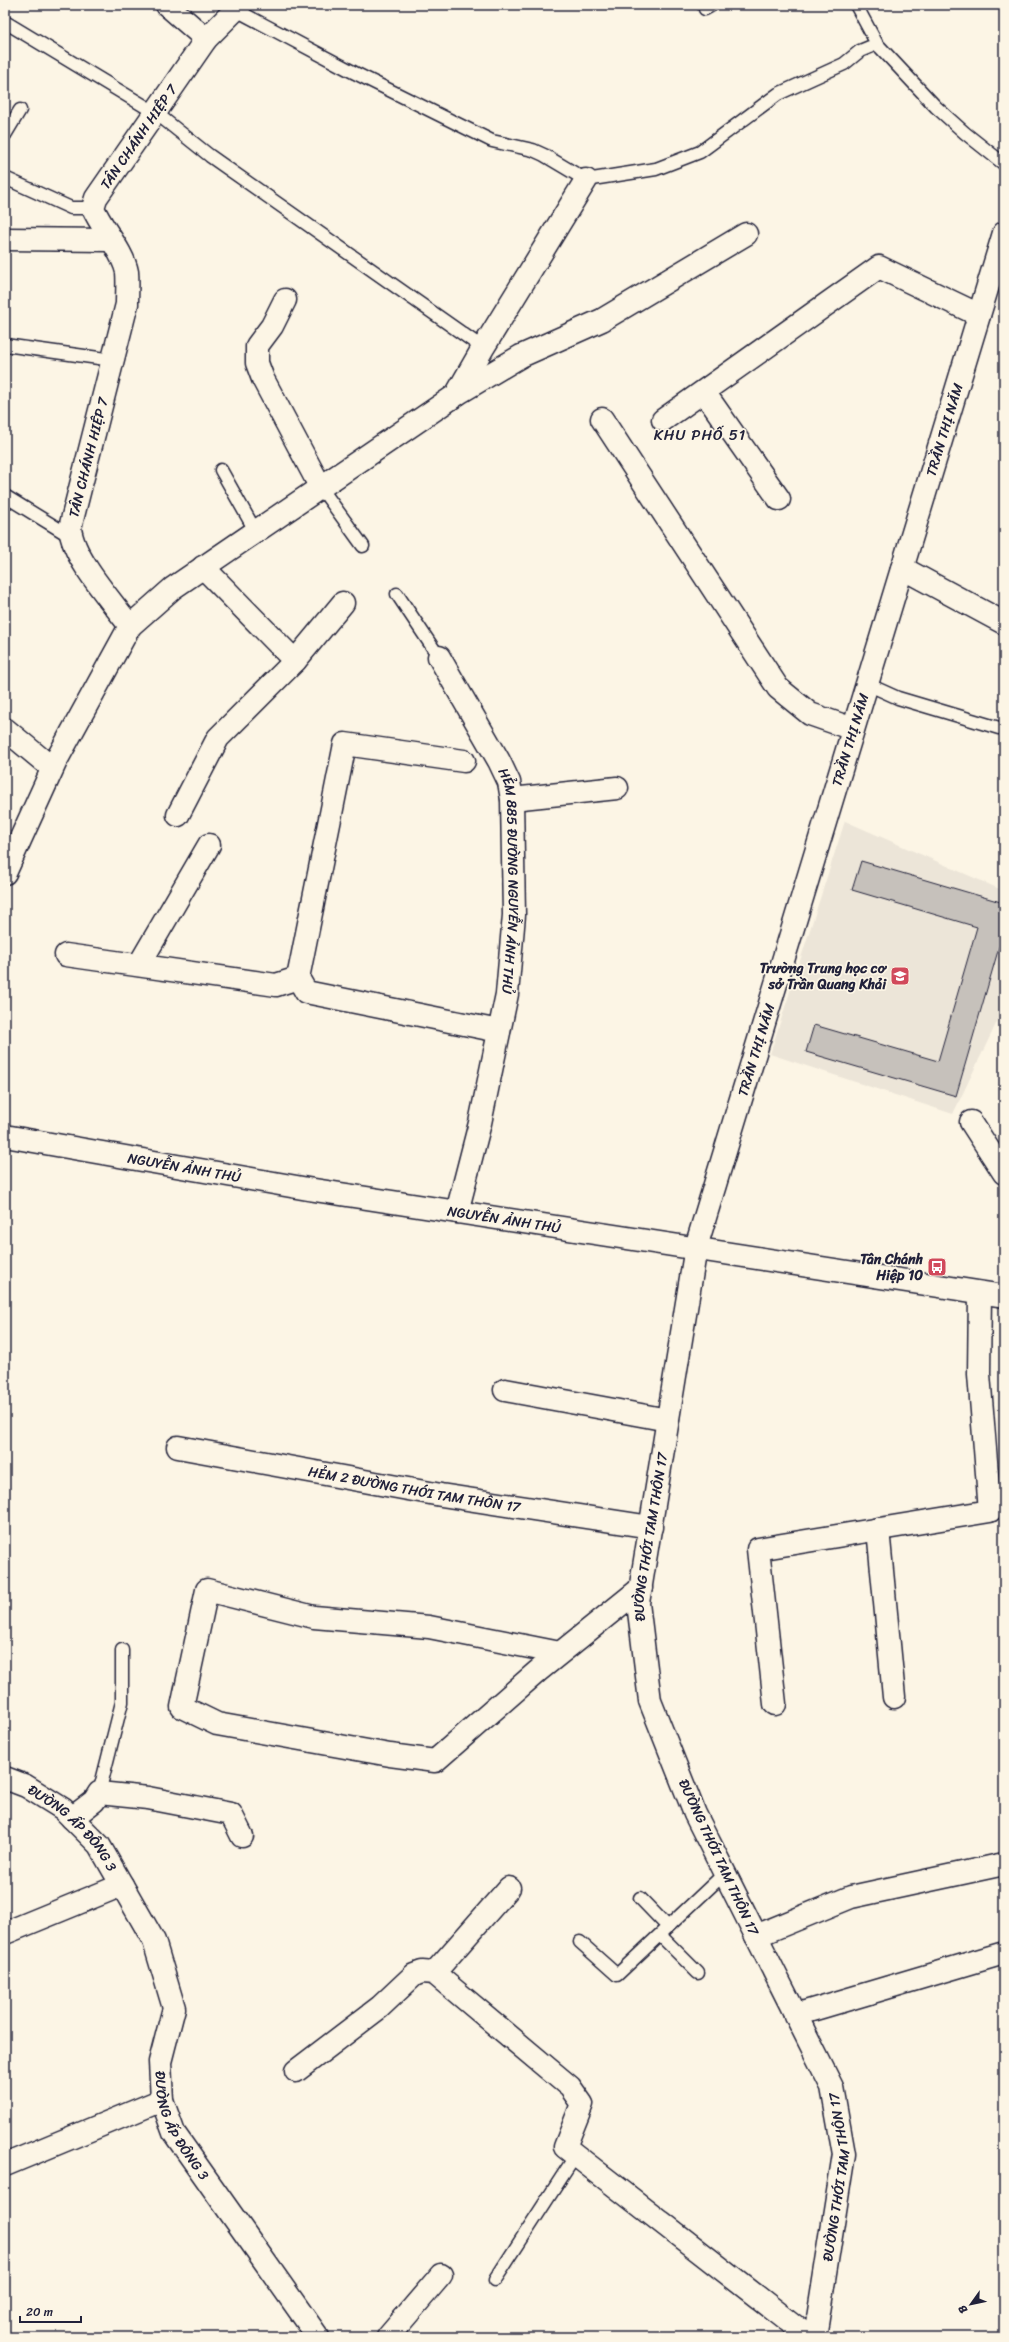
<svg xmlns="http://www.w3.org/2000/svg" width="1009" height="2342" font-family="Sriracha,sans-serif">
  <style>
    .built { fill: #ece5d8 }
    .building { fill: #c6c1bb; stroke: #22223b }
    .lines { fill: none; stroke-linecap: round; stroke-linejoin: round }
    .lane-casing { stroke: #22223b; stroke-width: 15 }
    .street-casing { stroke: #22223b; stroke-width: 25 }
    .secondary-casing { stroke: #22223b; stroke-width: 25 }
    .lane { stroke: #fcf5e5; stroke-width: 12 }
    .street { stroke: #fcf5e5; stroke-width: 22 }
    .secondary { stroke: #fcf5e5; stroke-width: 22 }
    .labels { text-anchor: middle; stroke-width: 3.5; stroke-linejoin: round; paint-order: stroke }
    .street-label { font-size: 14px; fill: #22223b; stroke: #fcf5e5 }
    .poi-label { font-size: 14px; font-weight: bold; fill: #22223b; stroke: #fcf5e5; text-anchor: end }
    .neighbourhood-label { font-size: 15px; letter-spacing: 1px; fill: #22223b; stroke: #fcf5e5 }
  </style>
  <rect width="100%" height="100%" fill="#fcf5e5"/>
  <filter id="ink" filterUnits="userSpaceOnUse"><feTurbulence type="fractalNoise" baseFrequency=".025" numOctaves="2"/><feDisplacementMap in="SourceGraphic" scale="8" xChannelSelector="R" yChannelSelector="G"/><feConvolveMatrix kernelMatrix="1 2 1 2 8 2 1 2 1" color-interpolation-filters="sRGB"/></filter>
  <g filter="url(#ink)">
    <path class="built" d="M845,821L1004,891V1007L953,1114L770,1054Z"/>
    <path class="building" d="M861,861L1004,903V930L956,1096L806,1052L814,1025L938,1061L977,927L852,890Z"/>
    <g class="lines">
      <defs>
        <path id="lane" d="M856,5L877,44
          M705,9L712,5
          M236,10L355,73L492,141L533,150L544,155L586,180L656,169L700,152L778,94L844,64L860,51L877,44L936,107L965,133L1004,164
          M5,22L156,113L210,156L483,348
          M5,135L20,110
          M5,178L71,208H93
          M5,345L113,360
          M221,470L256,532
          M321,488L363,546
          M5,496L70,536
          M397,594L439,657
          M867,684L898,698L999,728
          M99,1793L122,1702V1650
          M640,1898L668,1927
          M660,1935L698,1973
          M580,1942L617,1975L725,1873
          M495,2280L576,2155"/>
        <g id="street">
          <path d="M167,5L206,39"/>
          <path d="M5,239L110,240"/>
          <path d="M285,300L272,326L257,346V363L263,379L321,488"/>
          <path d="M704,392L779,499"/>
          <path d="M457,394L521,356L602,320L746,234"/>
          <path d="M602,419L778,688L810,714L853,729"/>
          <path d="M663,420L879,267L979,315"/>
          <path d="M902,568L1004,623"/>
          <path d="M130,626L173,588L456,395L483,348L586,180"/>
          <path id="s1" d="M439,657L499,761L509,782L512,799L514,915L507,994L480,1123L457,1212"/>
          <path d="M295,661L343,603"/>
          <path d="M5,729L52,768"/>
          <path d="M464,761L345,744L298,978L306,992L499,1031"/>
          <path d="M512,799L617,788"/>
          <path d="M178,815L218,738L295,661L203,567"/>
          <path id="s2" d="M5,873L56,761L130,626C111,600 73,559 70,528L127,304C127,294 128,282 127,272C123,251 102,229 93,208L96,198L206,39L240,5"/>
          <path d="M66,955L276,985L298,978"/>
          <path d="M139,965L209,845"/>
          <path d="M971,1122L1004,1173"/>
          <path d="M505,1390L668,1420"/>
          <path id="s3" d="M178,1447L441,1495L651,1527"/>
          <path d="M878,1529L894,1697"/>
          <path d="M560,1653L429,1627L314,1617L207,1590L182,1707L217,1724L390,1755L435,1761L538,1671L641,1588"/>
          <path d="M775,1704L758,1549L990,1511L979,1374L980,1293"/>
          <path id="s4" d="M5,1778L26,1786L63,1809L99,1845L154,1941L174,2008L160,2062L162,2100L174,2133L318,2337"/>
          <path d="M72,1818L94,1801L99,1793L148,1798L231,1814L242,1836"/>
          <path d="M509,1888L434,1973L570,2087L582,2104L565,2147L809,2337"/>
          <path d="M5,1933L122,1885"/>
          <path d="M756,1936L851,1897L1004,1864"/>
          <path d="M795,2015L1004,1953"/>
          <path d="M296,2071L380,2007L414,1975L422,1972L434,1973"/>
          <path d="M5,2165L162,2100"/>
          <path d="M388,2337L441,2275"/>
        </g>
        <g id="secondary">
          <path id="s5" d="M5,1136L308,1189L1004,1296"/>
          <path id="s6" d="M815,2337L844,2154L832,2087L695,1814L650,1701L638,1603L696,1247L1004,233"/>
        </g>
      </defs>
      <use href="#lane" class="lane-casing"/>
      <use href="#street" class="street-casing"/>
      <use href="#secondary" class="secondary-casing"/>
      <use href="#lane" class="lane"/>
      <use href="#street" class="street"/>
      <use href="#secondary" class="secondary"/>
    </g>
  </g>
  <defs>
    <symbol id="school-square" viewBox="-11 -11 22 22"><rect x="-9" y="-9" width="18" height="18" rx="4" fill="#d1495b" stroke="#fcf5e5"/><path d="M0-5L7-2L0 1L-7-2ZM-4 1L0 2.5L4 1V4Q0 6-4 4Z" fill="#fff"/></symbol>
    <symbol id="bus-square" viewBox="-11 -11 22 22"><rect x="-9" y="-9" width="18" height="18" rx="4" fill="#d1495b" stroke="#fcf5e5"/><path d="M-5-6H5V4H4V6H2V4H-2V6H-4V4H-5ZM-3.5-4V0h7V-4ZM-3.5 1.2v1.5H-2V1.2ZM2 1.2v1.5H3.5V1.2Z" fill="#fff"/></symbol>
  </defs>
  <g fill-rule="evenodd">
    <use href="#school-square" x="889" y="965" width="22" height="22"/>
    <use href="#bus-square" x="926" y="1256" width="22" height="22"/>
  </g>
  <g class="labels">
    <g class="street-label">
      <text dy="5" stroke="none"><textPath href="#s2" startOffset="814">TÂN CHÁNH HIỆP 7</textPath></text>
      <text dy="5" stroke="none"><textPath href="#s6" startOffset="1994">TRẦN THỊ NĂM</textPath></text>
      <text dy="5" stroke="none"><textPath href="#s2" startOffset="466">TÂN CHÁNH HIỆP 7</textPath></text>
      <text dy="5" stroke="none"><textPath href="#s6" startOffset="1670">TRẦN THỊ NĂM</textPath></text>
      <text dy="5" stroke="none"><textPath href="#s1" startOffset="242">HẺM 885 ĐƯỜNG NGUYỄN ẢNH THỦ</textPath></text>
      <text dy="5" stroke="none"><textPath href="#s6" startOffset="1346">TRẦN THỊ NĂM</textPath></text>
      <text dy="5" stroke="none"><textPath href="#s5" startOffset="182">NGUYỄN ẢNH THỦ</textPath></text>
      <text dy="5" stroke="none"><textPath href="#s5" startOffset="506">NGUYỄN ẢNH THỦ</textPath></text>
      <text dy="5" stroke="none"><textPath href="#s3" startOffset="240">HẺM 2 ĐƯỜNG THỚI TAM THÔN 17</textPath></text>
      <text dy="5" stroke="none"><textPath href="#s6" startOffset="846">ĐƯỜNG THỚI TAM THÔN 17</textPath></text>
      <text dy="5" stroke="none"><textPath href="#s4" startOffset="86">ĐƯỜNG ẤP ĐÔNG 3</textPath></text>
      <text transform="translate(719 1857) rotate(65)" y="5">ĐƯỜNG THỚI TAM THÔN 17</text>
      <text dy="5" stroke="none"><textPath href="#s4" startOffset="422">ĐƯỜNG ẤP ĐÔNG 3</textPath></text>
      <text dy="5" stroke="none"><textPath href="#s6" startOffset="162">ĐƯỜNG THỚI TAM THÔN 17</textPath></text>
    </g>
    <g class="poi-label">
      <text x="886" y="973">Trường Trung học cơ<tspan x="886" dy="16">sở Trần Quang Khải</tspan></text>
      <text x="923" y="1264">Tân Chánh<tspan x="923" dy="16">Hiệp 10</tspan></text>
    </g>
    <g class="neighbourhood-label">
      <text x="700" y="440">KHU PHỐ 51</text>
    </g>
  </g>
  <rect width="1009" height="2342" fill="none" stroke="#fcf5e5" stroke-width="20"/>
  <rect x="10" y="10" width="989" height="2322" fill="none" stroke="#22223b" stroke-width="1.5" filter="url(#ink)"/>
  <g transform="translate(971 2304) rotate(237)" stroke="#fcf5e5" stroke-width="3" paint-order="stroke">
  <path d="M0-3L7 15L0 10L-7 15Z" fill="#22223b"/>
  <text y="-6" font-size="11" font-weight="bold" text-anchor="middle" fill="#22223b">B</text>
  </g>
  <path d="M20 2316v6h61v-6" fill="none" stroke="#22223b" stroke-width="2"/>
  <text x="26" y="2316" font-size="12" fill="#22223b" stroke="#fcf5e5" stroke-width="3" paint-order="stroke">20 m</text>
</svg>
